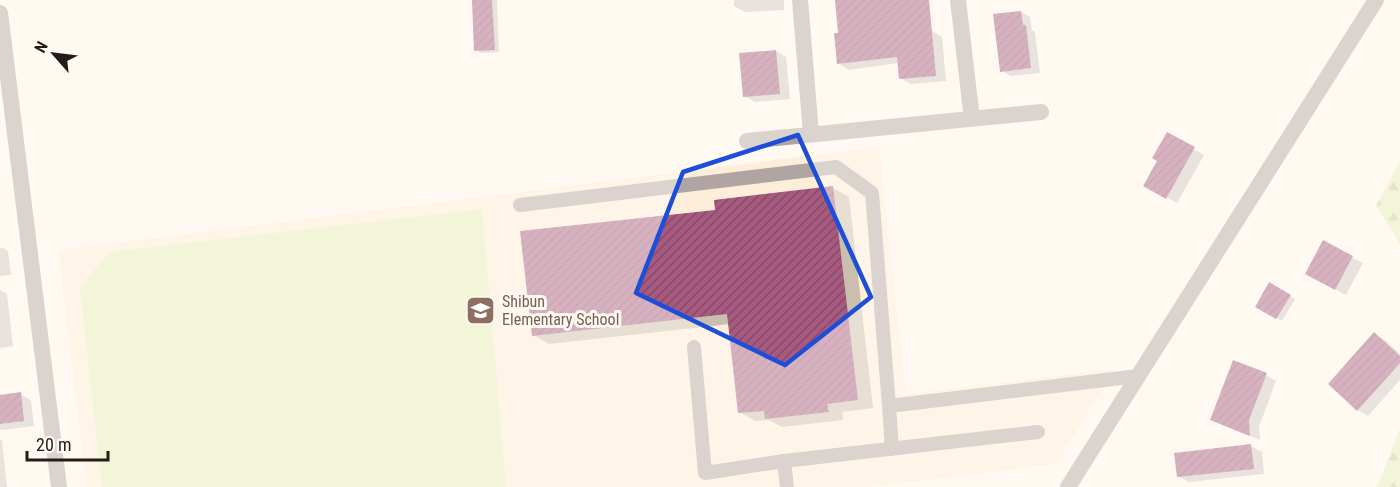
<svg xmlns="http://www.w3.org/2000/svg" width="1400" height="487" font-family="'Roboto Condensed',sans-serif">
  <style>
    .built { fill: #fdeeda }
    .grass { fill: #e5efb8 }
    .forest { fill: url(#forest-firs) }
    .shadow { fill: #0003 }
    .building { fill: url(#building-hatch) }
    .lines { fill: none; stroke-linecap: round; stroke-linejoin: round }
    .service { stroke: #b0a5a2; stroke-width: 14 }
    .minor { stroke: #b0a5a2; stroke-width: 16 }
    .tertiary { stroke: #b0a5a2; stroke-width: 16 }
    .marked { fill: none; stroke: #1d4ed8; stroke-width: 4.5; stroke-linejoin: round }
    .labels { text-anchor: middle; stroke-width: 6; stroke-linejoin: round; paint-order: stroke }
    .education-label { font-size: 16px; fill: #785e54; stroke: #fff9f2; text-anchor: start }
  </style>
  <defs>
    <pattern id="forest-firs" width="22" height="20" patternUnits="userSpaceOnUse" patternTransform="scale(1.5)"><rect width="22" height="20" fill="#e5efb8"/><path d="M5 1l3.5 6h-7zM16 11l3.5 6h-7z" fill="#c4cc9d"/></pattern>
    <pattern id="building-hatch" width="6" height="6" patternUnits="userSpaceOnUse" patternTransform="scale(1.5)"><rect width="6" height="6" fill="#a75a80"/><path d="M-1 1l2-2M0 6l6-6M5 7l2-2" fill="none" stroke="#884a68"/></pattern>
  </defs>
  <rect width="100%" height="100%" fill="#fff9f2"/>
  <path class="built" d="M879,147L906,394L1114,369L1057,464L871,487H87L58,250Z"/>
  <path class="grass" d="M482,209L506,487H102L80,288L109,252Z"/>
  <path class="forest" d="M1400,161V244L1376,206Z
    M1400,428V487H1376L1380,480Z"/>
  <path class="shadow" d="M473,0H497L499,52L481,53L476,50Z
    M734,0H784V10L745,12L734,6Z
    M836,0H925L932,31L942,37L946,81L911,84L900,78L899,63L849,70L839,64L840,34Z
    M1021,12L1030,17L1032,30L1035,32L1040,73L1011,76L1002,71Z
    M776,51L786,57L790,99L755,102L744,96Z
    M1167,134L1204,155L1177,203L1145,185L1159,161Z
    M833,188L849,197L873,408L842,412L843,420L782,427L769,420L755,421L740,412L730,324L549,344L533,335L717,211Z
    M1323,242L1363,263L1346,295L1317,279Z
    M0,248H3L8,251L11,275L0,276Z
    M1270,284L1295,299L1282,321L1257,306Z
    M0,290L7,294L13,346L0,348Z
    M1374,334L1385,340L1400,354V380L1368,416L1358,410Z
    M1266,375L1276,381L1259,427L1260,440L1222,425L1212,419Z
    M20,394L31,400L34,426L2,430L0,429V396Z
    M0,439L2,440L7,487H0Z
    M1251,446L1262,452L1264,474L1189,482L1178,476Z"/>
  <path class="building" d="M472,0H492L495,50L474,51Z
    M835,0H929L936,76L899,79L897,57L837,64L834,33H838Z
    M1021,11L1023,25H1026L1031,68L1000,72L993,14Z
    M776,50L780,94L743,97L739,53Z
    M1167,132L1195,147L1166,199L1143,186L1157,161L1152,158Z
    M833,186L858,400L827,404L829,412L765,419L764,411L738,413L727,314L532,336L520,231L715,210L714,200Z
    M1323,240L1353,256L1335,290L1305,274Z
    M1269,282L1291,295L1276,319L1255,307Z
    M1374,332L1400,356V363L1357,411L1328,384Z
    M1233,360L1267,373L1249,420L1250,436L1210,420Z
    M21,392L24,421L0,424V395Z
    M1251,444L1254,469L1177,477L1174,453Z"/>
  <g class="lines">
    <path class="service" d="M520,205L836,167L872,193L889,406L1138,376
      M694,347L705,473L784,461
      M889,406L892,449
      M787,487L784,461L1038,432"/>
    <path class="minor" d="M800,0L811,134
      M958,0L972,119
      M0,13L59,487
      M747,141L1041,112"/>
    <path class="tertiary" d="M1068,487L1376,0"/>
  </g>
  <path d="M0 0H1400V487H0ZM798,135L871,297L785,365L636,293L683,172Z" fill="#fff9f2" fill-opacity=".55" fill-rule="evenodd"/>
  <path class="marked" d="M798,135L871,297L785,365L636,293L683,172Z"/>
  <defs>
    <symbol id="school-square" viewBox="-11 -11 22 22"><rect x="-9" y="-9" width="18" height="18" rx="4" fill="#8d6e63" stroke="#fff9f2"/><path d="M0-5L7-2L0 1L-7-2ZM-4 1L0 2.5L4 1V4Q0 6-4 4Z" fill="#fff"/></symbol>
  </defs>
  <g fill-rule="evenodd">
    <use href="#school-square" x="464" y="294" width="33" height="33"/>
  </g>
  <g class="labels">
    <g class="education-label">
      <text x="502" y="307">Shibun<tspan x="502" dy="18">Elementary School</tspan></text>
    </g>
  </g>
  <g transform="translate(54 54) rotate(298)" stroke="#fff9f2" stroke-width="4.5" paint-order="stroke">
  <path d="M0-4.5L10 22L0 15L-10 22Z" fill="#221d17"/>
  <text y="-9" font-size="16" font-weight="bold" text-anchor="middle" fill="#221d17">N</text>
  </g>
  <path d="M27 451v9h81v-9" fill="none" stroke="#221d17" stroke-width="3"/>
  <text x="36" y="451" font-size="18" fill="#221d17" stroke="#fff9f2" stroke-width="4.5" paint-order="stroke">20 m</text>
</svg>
